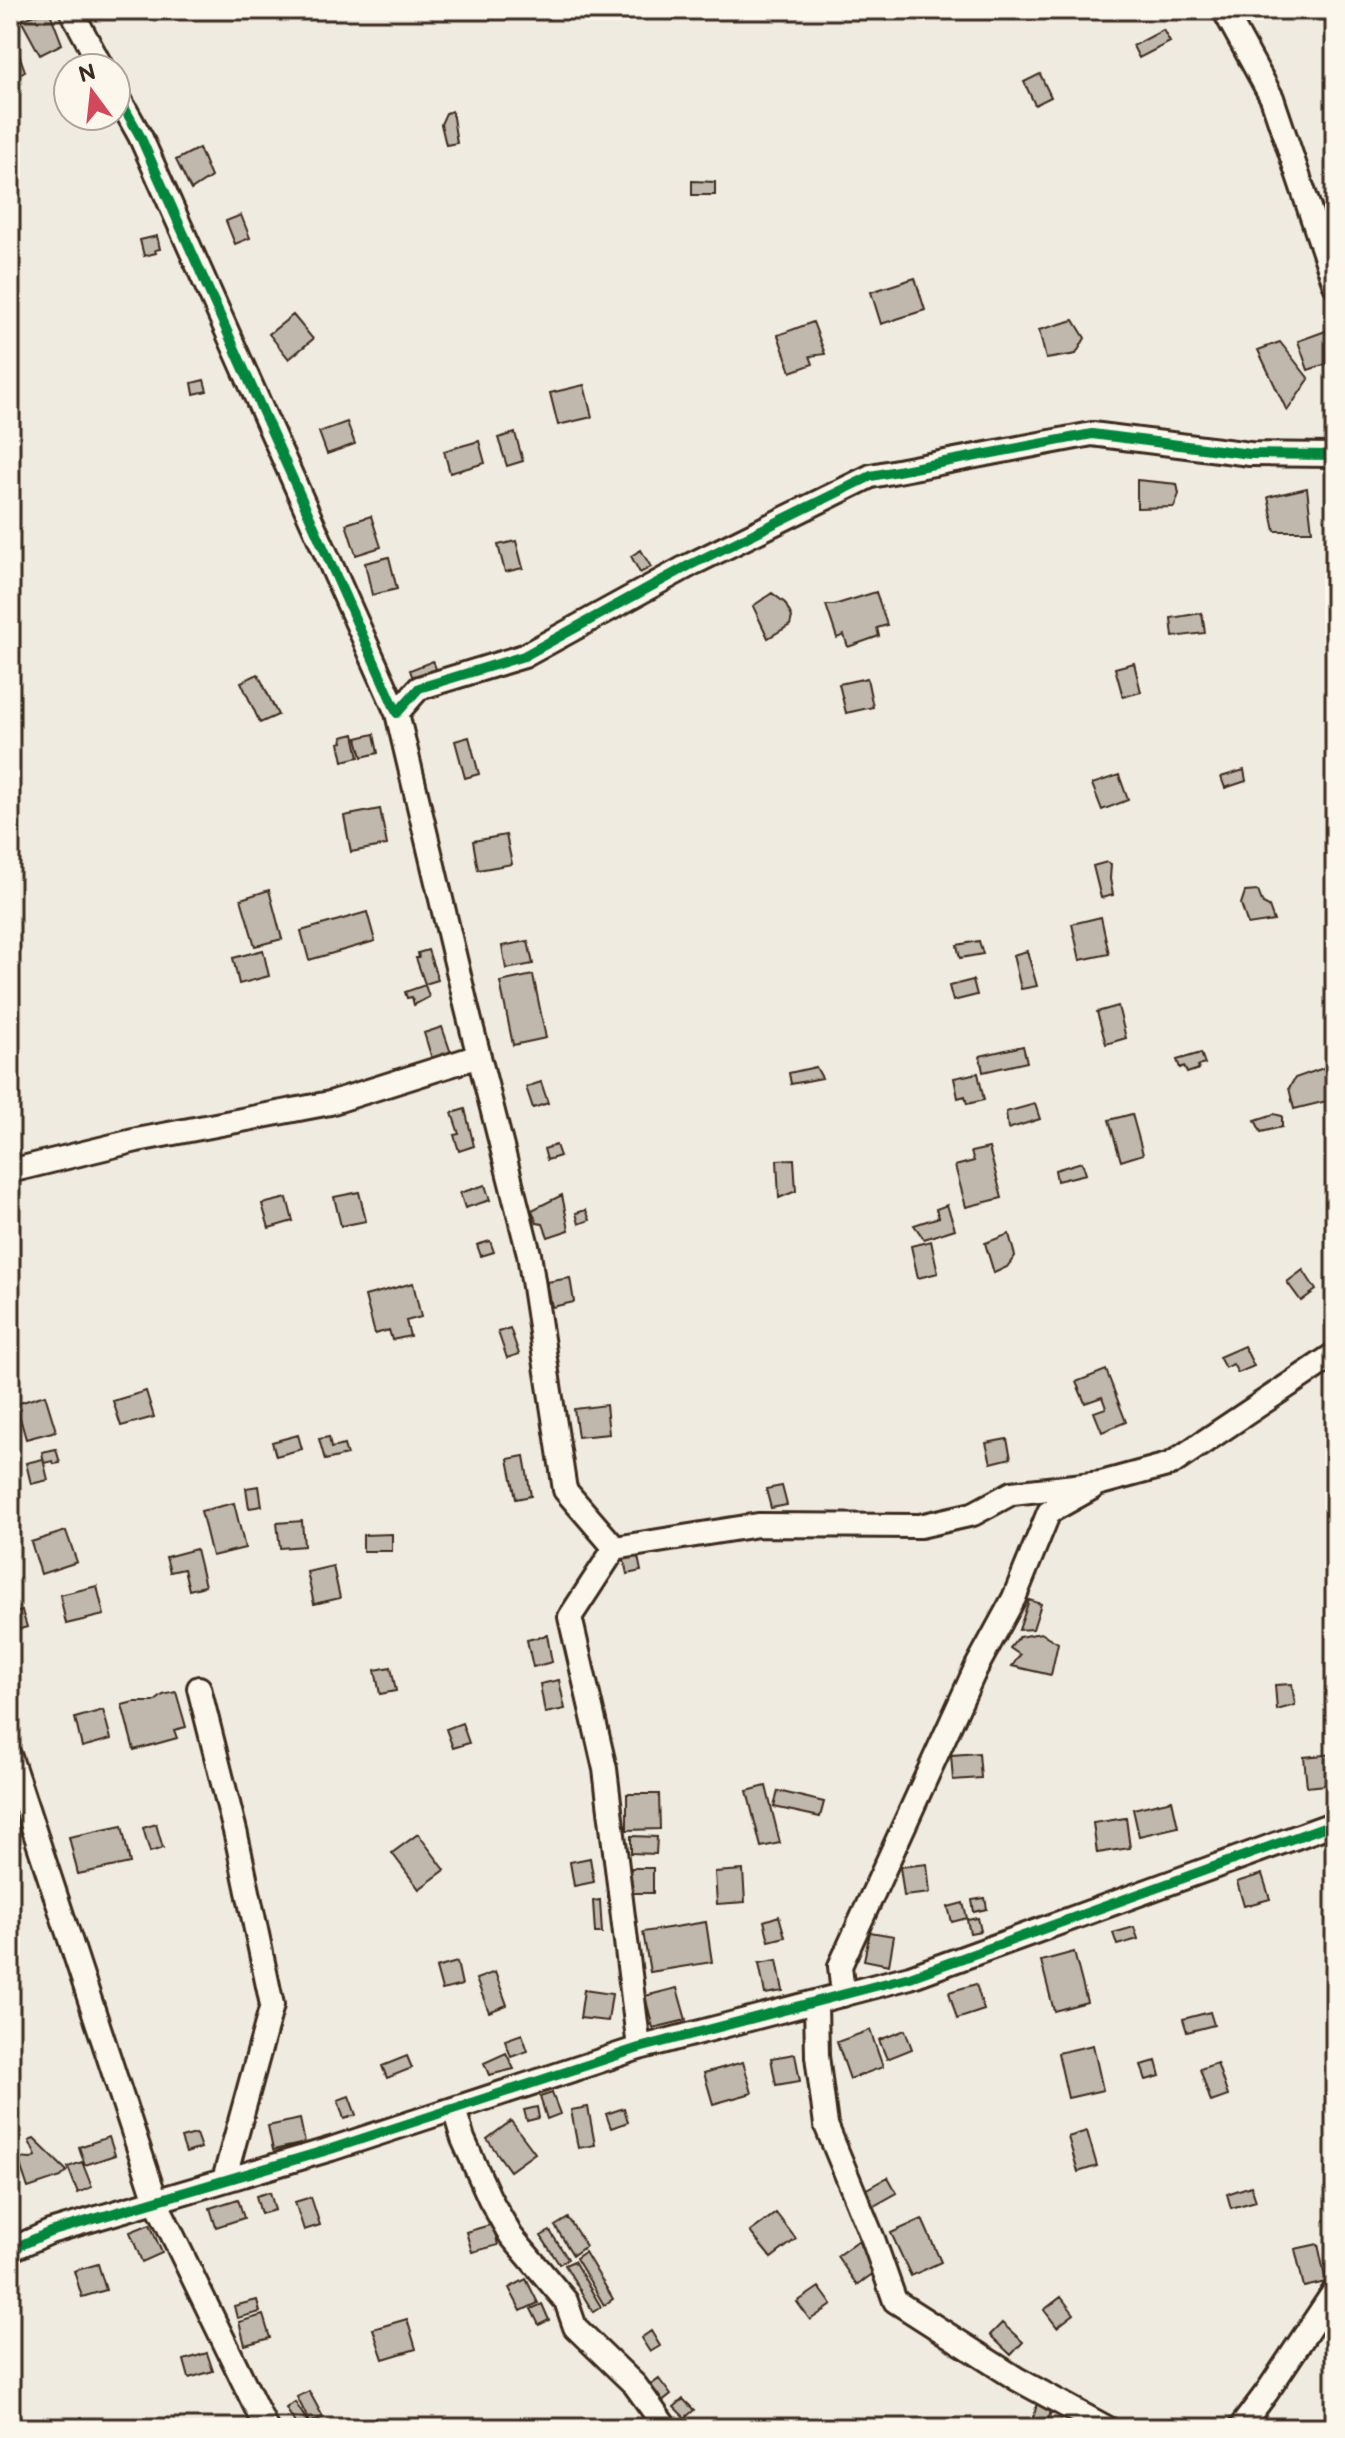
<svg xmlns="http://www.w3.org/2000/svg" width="1345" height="2438" font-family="'Balsamiq Sans',sans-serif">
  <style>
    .building { fill: #c0b8ad; stroke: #3b2a1e; stroke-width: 2 }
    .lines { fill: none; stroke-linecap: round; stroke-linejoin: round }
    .minor-casing { stroke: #3b2a1e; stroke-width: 28 }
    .minor { stroke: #fbf7ec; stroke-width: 22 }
    .cycleway-casing { stroke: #fbf7ec; stroke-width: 15 }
    .cycleway { stroke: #00873e; stroke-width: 10 }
  </style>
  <rect width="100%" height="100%" fill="#f0ebe0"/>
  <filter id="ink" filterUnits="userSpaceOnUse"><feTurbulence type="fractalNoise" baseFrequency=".0125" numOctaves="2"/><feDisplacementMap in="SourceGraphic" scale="16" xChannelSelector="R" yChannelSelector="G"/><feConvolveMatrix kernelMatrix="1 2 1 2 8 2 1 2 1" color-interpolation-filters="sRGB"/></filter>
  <g filter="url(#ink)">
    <path class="building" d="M49,10L62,44L40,55L21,20Z
      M1163,30L1170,42L1139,58L1133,46Z
      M15,43L25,71L10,80V46Z
      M1040,74L1051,97L1035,105L1024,82Z
      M452,111L457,143L446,145L441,124L446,113Z
      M199,148L211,177L191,190L176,160Z
      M692,181L715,182V195H692Z
      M241,215L250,238L235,244L226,221Z
      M157,236L160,249L155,250L156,253L144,256L140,240Z
      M915,278L925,310L881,324L871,292Z
      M293,315L313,339L289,359L269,334Z
      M1074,320L1085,338L1076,354L1046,359L1039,330Z
      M813,322L825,354L810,356L813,364L791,372L778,335Z
      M1334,328L1335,361L1308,370L1298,341Z
      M1280,342L1309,379L1287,411L1258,350Z
      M204,380L207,391L194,394L192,383Z
      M584,385L592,417L558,425L550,393Z
      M347,422L355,444L327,454L319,432Z
      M515,433L523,461L507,466L498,438Z
      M479,441L485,463L450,473L444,451Z
      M1137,480L1177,484L1179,494L1174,507L1137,508Z
      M1307,488L1312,531H1275L1268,497Z
      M371,516L381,547L356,555L346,524Z
      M516,541L523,568L505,572L498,545Z
      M641,550L651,567L640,573L631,556Z
      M389,557L397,589L372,595L365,563Z
      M876,592L887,625L877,628L879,636L848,647L844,635L837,638L826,605H834Z
      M772,593L785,603L792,617L790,625L768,638L753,606Z
      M1202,613L1205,633L1173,637L1171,618Z
      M433,661L445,692L421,701L410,670Z
      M1134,663L1141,692L1123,697L1115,668Z
      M258,674L278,715L260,723L241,682Z
      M867,678L873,707L846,713L839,684Z
      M354,734L359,757L343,761L339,743L343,742L342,737Z
      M374,734L378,753L362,757L357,738Z
      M469,737L479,774L465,778L455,741Z
      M1244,770L1246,781L1225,788L1221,777Z
      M1119,775L1128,800L1102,810L1092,784Z
      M380,809L387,845L351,852L344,816Z
      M506,835L512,864L478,870L473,841Z
      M1107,862L1111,864L1110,879L1113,895L1101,898L1093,866Z
      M269,890L282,939L255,946L241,899Z
      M1258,891L1263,904L1269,907L1274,921L1248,925L1241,904L1245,892Z
      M367,912L375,941L309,960L301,931Z
      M1101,917L1109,954L1080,960L1072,924Z
      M528,941L533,964L506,969L502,946Z
      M979,941L983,954L960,958L957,945Z
      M263,950L269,976L239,984L233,958Z
      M428,950L438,980L425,984L416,958H419L418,953Z
      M1027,951L1037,986L1021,989L1013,955Z
      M533,975L546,1038L513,1045L500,982Z
      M973,980L977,995L953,1001L949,986Z
      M425,985L429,997L414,1005L412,997L407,998L405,992Z
      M1118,1006L1126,1038L1106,1044L1097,1012Z
      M442,1027L452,1056L433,1062L424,1033Z
      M1023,1046L1027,1062L983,1072L980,1056Z
      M1201,1053L1205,1064L1198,1066L1199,1069L1187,1073L1184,1066L1180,1068L1177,1060Z
      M1335,1064V1099L1294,1109L1289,1088L1295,1078Z
      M816,1067L822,1078L791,1084L789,1073Z
      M978,1073L984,1100L967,1104L965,1096L958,1098L954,1078Z
      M541,1082L548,1103L533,1108L526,1087Z
      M1035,1104L1040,1119L1008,1129L1006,1112Z
      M465,1109L474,1146L459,1151L454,1135L459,1134L452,1113Z
      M1132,1114L1143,1154L1121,1161L1109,1120Z
      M1274,1114L1282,1116V1127L1261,1132L1255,1120Z
      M556,1145L560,1156L547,1160L544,1149Z
      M989,1148L1002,1198L966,1207L955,1166L974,1161L971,1152Z
      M794,1159L796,1191L779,1198L777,1160Z
      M1082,1162L1086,1174L1057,1181L1055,1170Z
      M485,1185L490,1200L465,1208L460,1193Z
      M359,1192L366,1221L341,1226L334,1197Z
      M562,1195L569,1230L548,1237L543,1224L537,1223L532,1210Z
      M287,1198L293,1221L269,1228L262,1204Z
      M947,1205L955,1229L924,1239L914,1225L939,1217L936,1209Z
      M586,1210L590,1220L579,1224L576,1213Z
      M1009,1234L1015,1256L1007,1267L994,1273L985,1243Z
      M490,1241L494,1252L481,1256L477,1245Z
      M931,1241L938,1273L918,1278L911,1246Z
      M1303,1270L1316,1290L1301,1301L1287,1282Z
      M570,1278L574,1302L552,1307L547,1282Z
      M413,1283L421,1317L406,1321L410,1336L392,1340L389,1330L375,1334L365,1296Z
      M510,1328L519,1354L507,1358L498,1332Z
      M1244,1346L1254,1366L1238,1373L1233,1364L1225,1368L1219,1357Z
      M1106,1370L1126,1422L1102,1432L1094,1412L1106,1408L1102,1397L1085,1403L1076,1382Z
      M146,1391L154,1417L121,1426L113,1401Z
      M45,1395L56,1431L26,1439L16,1404Z
      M606,1405L609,1434L578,1437L574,1409Z
      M298,1435L302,1449L276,1456L272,1442Z
      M329,1437L331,1448L344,1445L347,1455L325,1460L319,1439Z
      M1007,1439L1011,1458L991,1463L986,1443Z
      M56,1449L60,1463L54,1464L53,1461L44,1463L42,1452Z
      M524,1456L531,1496L516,1499L508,1459Z
      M43,1459L48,1480L31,1484L26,1463Z
      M259,1486L262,1506L249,1508L246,1488Z
      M782,1486L787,1505L771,1508L766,1489Z
      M234,1503L245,1548L212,1556L201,1511Z
      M302,1521L304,1546L280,1548L277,1523Z
      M66,1531L77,1562L41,1574L31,1542Z
      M392,1534V1551H363V1535Z
      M636,1547L641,1571L627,1574L622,1551Z
      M196,1549L205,1586L189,1590L184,1569L170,1572L166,1557Z
      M333,1566L340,1598L314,1604L307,1572Z
      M97,1586L104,1615L66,1624L60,1595Z
      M1029,1600L1041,1604L1033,1629L1019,1630Z
      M22,1611L27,1627L10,1632V1614Z
      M1041,1633L1058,1643L1051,1675L1012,1666L1020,1655L1010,1648L1019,1637Z
      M547,1635L552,1662L533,1667L527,1640Z
      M391,1667L396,1691L380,1694L375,1670Z
      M559,1680L565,1709L545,1713L540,1684Z
      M1292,1684L1295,1705L1277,1710L1275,1685Z
      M176,1692L186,1727L174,1730L177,1738L134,1750L122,1705L134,1702H154L163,1695Z
      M103,1710L111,1739L82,1747L75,1718Z
      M462,1723L469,1743L453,1748L446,1729Z
      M979,1753L981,1778L953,1780L951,1755Z
      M1335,1754V1784L1307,1787L1304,1757Z
      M766,1786L780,1843L761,1847L747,1791Z
      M778,1791L824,1802L820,1817L774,1807Z
      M627,1794H659L660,1829L627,1830Z
      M1172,1800L1178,1827L1139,1836L1133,1809Z
      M1126,1818L1130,1848L1097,1853L1093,1823Z
      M156,1824L163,1848L150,1852L143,1828Z
      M122,1826L130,1863L78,1874L69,1837Z
      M418,1834L445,1870L419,1889L392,1853Z
      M631,1836L657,1837L656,1854L631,1853Z
      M590,1858L594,1882L574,1886L570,1862Z
      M927,1864L930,1893L904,1896L900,1867Z
      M631,1868H653V1893H631Z
      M743,1870L745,1902L717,1904L715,1872Z
      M1262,1874L1270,1899L1244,1906L1237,1882Z
      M985,1898L987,1909L974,1912L972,1900Z
      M600,1900L602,1933H595L593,1901Z
      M963,1903L967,1918L952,1922L948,1907Z
      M779,1916L785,1937L769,1941L764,1921Z
      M978,1918L981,1931L970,1933L967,1920Z
      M706,1922L712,1962L650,1972L643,1932Z
      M1134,1927L1138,1939L1117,1945L1113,1933Z
      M870,1932L894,1936L889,1965L864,1960Z
      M1074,1952L1087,2002L1054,2011L1041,1961Z
      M777,1960L783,1991L765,1994L759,1963Z
      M457,1962L462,1985L442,1990L436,1968Z
      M495,1972L507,2005L489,2012L476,1979Z
      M976,1984L984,2010L957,2019L949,1992Z
      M677,1988L686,2020L653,2028L645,1996Z
      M584,1990L612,1994L608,2021L580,2018Z
      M1210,2012L1214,2025L1187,2032L1183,2019Z
      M870,2030L883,2067L850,2079L837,2042Z
      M905,2030L912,2049L887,2059L879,2040Z
      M522,2034L528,2051L511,2057L505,2040Z
      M1093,2045L1103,2090L1068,2098L1058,2053Z
      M506,2053L514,2069L489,2075L484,2063Z
      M795,2054L800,2081L776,2085L771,2058Z
      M407,2056L412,2068L387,2078L382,2066Z
      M1156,2061L1160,2076L1146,2080L1141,2065Z
      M743,2062L752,2093L713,2104L704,2073Z
      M1217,2063L1228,2096L1211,2102L1200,2069Z
      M552,2093L560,2114L547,2119L540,2097Z
      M349,2096L356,2115L344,2119L338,2100Z
      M537,2107L539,2118L527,2121L524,2110Z
      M588,2107L595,2145L578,2148L571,2110Z
      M624,2108L628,2122L611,2128L606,2114Z
      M300,2119L305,2143L273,2150L268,2126Z
      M511,2121L535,2153L510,2171L487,2139Z
      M1087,2131L1097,2166L1078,2172L1068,2137Z
      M196,2134L201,2148L186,2153L181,2138Z
      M109,2137L115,2155L85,2165L79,2147Z
      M34,2139L67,2171L61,2177L28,2188L18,2158L31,2159L36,2156L29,2141Z
      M82,2162L92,2187L78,2193L68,2167Z
      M888,2177L897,2193L865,2211L856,2195Z
      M1251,2186L1256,2201L1231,2208L1227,2194Z
      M270,2192L275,2210L261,2214L256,2196Z
      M311,2197L320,2225L304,2230L295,2202Z
      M238,2199L244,2218L216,2227L210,2208Z
      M776,2213L796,2239L771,2258L750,2232Z
      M568,2218L586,2246L573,2255L555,2226Z
      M922,2219L941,2262L911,2276L891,2233Z
      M150,2224L162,2253L142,2262L130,2232Z
      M493,2224L498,2245L472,2252L466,2232Z
      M550,2231L568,2259L559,2264L541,2236Z
      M858,2241L878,2270L857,2285L837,2256Z
      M1318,2244L1326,2282L1304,2287L1295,2249Z
      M585,2252L613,2299L604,2305L576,2258Z
      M574,2261L601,2307L593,2312L565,2265Z
      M98,2264L106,2290L82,2297L74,2271Z
      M526,2279L538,2303L521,2311L509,2288Z
      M819,2287L832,2305L810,2320L797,2302Z
      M1061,2297L1074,2314L1057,2327L1044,2310Z
      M257,2300L260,2312L237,2318L234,2306Z
      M542,2304L549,2320L539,2325L531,2309Z
      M263,2315L270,2338L245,2345L239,2322Z
      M407,2319L416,2349L383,2359L373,2329Z
      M1002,2323L1023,2342L1011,2355L990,2335Z
      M651,2331L660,2346L650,2352L641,2338Z
      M207,2353L213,2371L189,2378L184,2360Z
      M659,2379L671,2395L661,2403L648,2387Z
      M309,2391L323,2417L310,2423L297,2397Z
      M683,2399L694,2410L685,2418L674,2407Z
      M295,2402L309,2424L302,2428H298L286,2408Z
      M1037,2403L1052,2407L1048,2422L1033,2418Z
      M90,2419L94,2428H66Z"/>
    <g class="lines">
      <defs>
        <path id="minor" d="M71,10L102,68
          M1224,10L1272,98L1335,285
          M116,93L140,136L397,713L419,688L524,656L688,566L871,476L1092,434L1250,454L1335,455
          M397,713L467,1009L529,1254L565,1490L615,1548L570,1617L605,1769L639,2048
          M10,1171L137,1140L330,1103L479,1056
          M615,1548L758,1525L920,1526L973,1514L1012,1493L1101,1483L1171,1464L1335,1354
          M199,1688L236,1835L272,2005L224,2180
          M10,1757L156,2201L266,2428
          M843,1995L840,1966L976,1668L1014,1598L1049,1512L1092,1488
          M816,2002L817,2056L826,2125L873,2239L895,2301L1017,2379L1107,2428
          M454,2109L463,2139L490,2199L511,2236L566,2301L575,2327L635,2385L666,2428
          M10,2250L50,2232L331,2149L639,2048L910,1977L1335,1823
          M1240,2428L1267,2392L1335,2290"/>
      </defs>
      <use href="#minor" class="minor-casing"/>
      <use href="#minor" class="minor"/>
      <defs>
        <path id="cycleway" d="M116,93L140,136L397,713L419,688L524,656L688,566L871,476L1092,434L1250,454L1335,455
          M10,2250L50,2232L331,2149L639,2048L910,1977L1335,1823"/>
      </defs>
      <use href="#cycleway" class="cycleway-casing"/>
      <use href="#cycleway" class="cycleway"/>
    </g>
  </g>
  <rect width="1345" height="2438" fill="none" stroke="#fbf7ec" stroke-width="40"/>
  <rect x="20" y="20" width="1305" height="2398" fill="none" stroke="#3b2a1e" stroke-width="3" filter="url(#ink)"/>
  <g transform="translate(92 92) rotate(345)"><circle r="38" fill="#fbf7ec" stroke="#aea59a" stroke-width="2"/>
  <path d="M0-6L14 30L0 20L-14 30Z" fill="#d1495b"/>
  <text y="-12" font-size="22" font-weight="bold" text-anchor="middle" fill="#3b2a1e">N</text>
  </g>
</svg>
